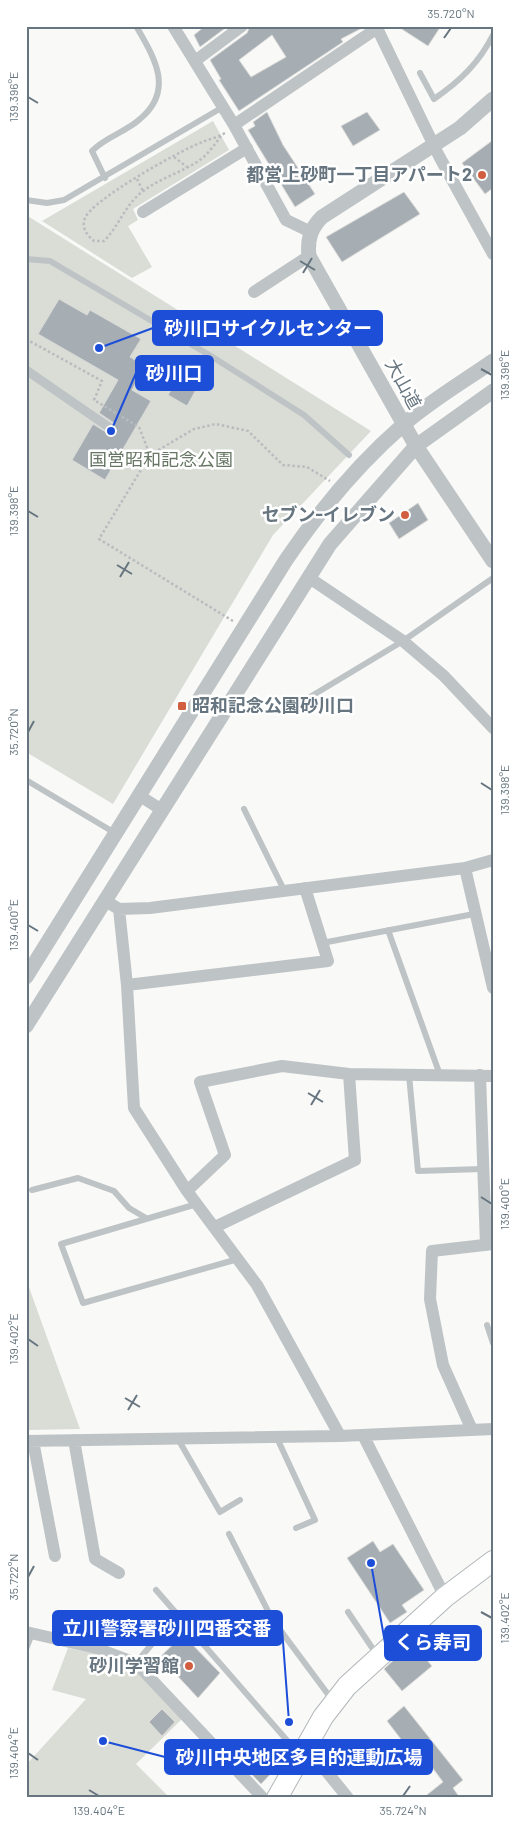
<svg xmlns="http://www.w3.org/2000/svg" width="519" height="1824" font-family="Barlow,'Noto Sans JP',sans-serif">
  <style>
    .green { fill: #d9ddd6 }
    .building { fill: #a6aeb3; stroke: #dbdbd9; fill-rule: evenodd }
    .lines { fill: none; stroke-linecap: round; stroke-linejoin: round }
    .primary-casing { stroke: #b2b7bb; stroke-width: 22 }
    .path { stroke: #b9bcbf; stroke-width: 2.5; stroke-dasharray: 2.5 2.5; stroke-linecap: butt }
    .service { stroke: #bec3c6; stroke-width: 6 }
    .pedestrian { stroke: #bec3c6; stroke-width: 9 }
    .minor { stroke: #bec3c6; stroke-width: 12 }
    .tertiary { stroke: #bec3c6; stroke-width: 15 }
    .primary { stroke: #fff; stroke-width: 20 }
    .ticks { fill: none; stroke: #66757f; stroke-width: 2 }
    .poi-dot { fill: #d15f3f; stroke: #fff; stroke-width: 2 }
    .labels { text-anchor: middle; stroke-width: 5; stroke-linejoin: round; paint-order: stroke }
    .poi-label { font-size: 18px; font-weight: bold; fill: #66757f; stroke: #fff; text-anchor: end }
    .street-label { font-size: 18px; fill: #66757f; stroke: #fff }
    .park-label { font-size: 18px; fill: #687765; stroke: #fff }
    .leader { fill: none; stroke: #1d4ed8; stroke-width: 2 }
    .callout-dot { fill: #1d4ed8; stroke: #fff; stroke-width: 2 }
    .callout { fill: #1d4ed8; stroke: #1d4ed8; stroke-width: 2 }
    .callout-label { font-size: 19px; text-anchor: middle; font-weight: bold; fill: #fff }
    .neatline { fill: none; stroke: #66757f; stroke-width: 2 }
    .ticks-label { font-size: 12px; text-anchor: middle; fill: #66757f }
  </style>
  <rect width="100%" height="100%" fill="#f9f9f7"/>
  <path class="green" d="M213,121L229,150L133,209L138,220L128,226L152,267L132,278L42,221Z
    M26,215L371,431L273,535L113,804L26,752Z
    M26,1279L80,1429L26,1430Z
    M68,1648L101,1655L135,1669L182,1719L136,1764L170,1798H26V1765L86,1699L52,1690Z"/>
  <path class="building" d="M205,26H228L200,47L194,35Z
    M250,26H366L341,39L343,42L239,111L219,80L221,79L210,60L247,33ZM272,35L286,57L251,77L239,60Z
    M397,26H441L428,46Z
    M267,112L283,145L315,194L295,207L248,130L255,126L253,122Z
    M367,112L380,130L353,146L341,126Z
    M493,140V188L485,194L462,163Z
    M404,192L420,214L342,262L326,237Z
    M59,299L87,315L90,310L141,339L130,357L145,366L132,390L151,401L105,480L72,460L93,424L109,434L115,431L114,423L99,413L118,380L38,334Z
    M179,377L197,388L187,406L168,395Z
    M418,503L428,520L399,539L389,523Z
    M373,1541L380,1552L393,1544L424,1590L402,1605L407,1612L390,1623L347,1558Z
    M183,1635L220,1673L198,1698L160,1657Z
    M412,1643L432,1666L402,1691L384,1669Z
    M404,1706L463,1780L453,1788L460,1798H423L443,1782L426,1759L420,1764L387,1721Z
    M162,1709L175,1722L162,1736L149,1722Z
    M268,1751L281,1763L261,1784L242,1764L253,1753L260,1759Z"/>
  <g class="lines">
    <defs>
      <path id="primary" d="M277,1798L323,1717L347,1686L445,1597L493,1561"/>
    </defs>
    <use href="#primary" class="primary-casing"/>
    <path class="path" d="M221,136C214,145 207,156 197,162C180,173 158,179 142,192C125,205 119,226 104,241H94C87,235 81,228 85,218C92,200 179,151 200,143C208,139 217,138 225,133
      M174,157L187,167
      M137,179L143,191
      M26,339L102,381L94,400L139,427L150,455
      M233,621L99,539L150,455L194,429L216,424L248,431L283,465L307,467L330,481"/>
    <path class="service" d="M420,73L434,99C460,81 479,63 493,35
      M105,178L92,151C105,137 126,132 140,119C175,90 154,57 136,26
      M26,200L47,203L64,200L223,107
      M26,259L50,261L211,356L304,415L349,455
      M290,709L403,641L493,578
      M26,780L115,833
      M244,809L284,890
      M388,930L440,1075
      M322,943L474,914
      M409,1075L418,1171L482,1169
      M32,1190L78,1178L114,1191L129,1208L146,1218
      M197,1204L61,1244L83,1303L238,1259
      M487,1325L493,1343
      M277,1438L315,1520L296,1528
      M178,1439L220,1512L240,1500
      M229,1534L272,1619L333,1701
      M156,1590L177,1614
      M348,1612L377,1655
      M26,1649L32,1634
      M136,1663L177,1614L298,1753"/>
    <path class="pedestrian" d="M26,370L110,428"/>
    <path class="minor" d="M173,26L234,125L286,220L311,232
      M376,26L439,156L493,254
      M195,61L242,26
      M234,125L376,29
      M143,212L247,148
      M254,292L309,256
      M308,577L403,641L444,676L493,728
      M140,796L162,810
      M465,868L493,988
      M104,900L119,909L127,985L134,1108L187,1191L257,1285L340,1436
      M119,909L150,908L465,868L493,860
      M127,985L328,961L305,888
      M480,1075L486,1245
      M187,1191L225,1155L200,1082L282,1066L349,1074L493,1076
      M215,1227L355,1160L349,1074
      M472,1430L443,1365L430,1299L432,1251L493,1244
      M363,1435L445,1597
      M74,1440L95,1559L119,1573
      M26,1441L340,1436L493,1429
      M33,1441L55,1556
      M26,1632L96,1648L136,1663L263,1798
      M306,1746L348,1798"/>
    <path class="tertiary" d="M493,99L460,128L322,217C311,228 307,239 309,256L416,446L493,561
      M26,977L286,560C320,510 357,465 403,425C430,401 463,382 493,361
      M26,1026L330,544L416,446L493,391"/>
    <use href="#primary" class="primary"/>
  </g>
  <path class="ticks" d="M444,38L451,28M28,97L38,103M300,261L315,270M303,273L312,258M481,369L492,375M28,511L38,517M117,565L132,574M120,577L129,562M28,732L34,721M481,783L492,790M28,925L38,931M308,1093L323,1102M311,1105L320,1090M481,1197L492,1204M28,1339L38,1346M125,1398L140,1407M128,1410L137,1395M28,1577L34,1566M481,1612L492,1618M28,1753L38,1760M89,1790L99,1796M403,1796L410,1786"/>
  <g class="poi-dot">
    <circle cx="482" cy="175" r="5"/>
    <circle cx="405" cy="515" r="5"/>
    <rect x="177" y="701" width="10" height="10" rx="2.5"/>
    <circle cx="189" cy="1666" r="5"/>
  </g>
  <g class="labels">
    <g class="poi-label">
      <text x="472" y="181">都営上砂町一丁目アパート2</text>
      <text x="395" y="521">セブン-イレブン</text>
      <text x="192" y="712" text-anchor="start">昭和記念公園砂川口</text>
      <text x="179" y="1672">砂川学習館</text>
    </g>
    <g class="street-label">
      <text transform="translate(403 384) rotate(61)" y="6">大山道</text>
    </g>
    <g class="park-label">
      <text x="161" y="466">国営昭和記念公園</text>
    </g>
  </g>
  <path class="leader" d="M99 348L153 328M111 431L136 373M289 1722L282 1628M371 1563L385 1643M103 1741L165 1757"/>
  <g class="callout-dot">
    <circle cx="99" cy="348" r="5"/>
    <circle cx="111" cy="431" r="5"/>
    <circle cx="289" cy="1722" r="5"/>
    <circle cx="371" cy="1563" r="5"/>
    <circle cx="103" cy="1741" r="5"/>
  </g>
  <g class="callout">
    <rect x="153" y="311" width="229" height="34" rx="5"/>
    <rect x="136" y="356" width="77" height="34" rx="5"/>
    <rect x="53" y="1611" width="229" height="34" rx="5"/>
    <rect x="385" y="1626" width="96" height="34" rx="5"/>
    <rect x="165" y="1740" width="267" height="34" rx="5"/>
  </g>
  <g class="callout-label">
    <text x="268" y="335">砂川口サイクルセンター</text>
    <text x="174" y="380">砂川口</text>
    <text x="167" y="1635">立川警察署砂川四番交番</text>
    <text x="433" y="1649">くら寿司</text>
    <text x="299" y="1764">砂川中央地区多目的運動広場</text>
  </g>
  <rect width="519" height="1824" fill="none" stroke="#ffffff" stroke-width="55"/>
  <rect x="28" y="28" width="464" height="1768" class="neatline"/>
  <g class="ticks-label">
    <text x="451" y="18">35.720°N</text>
    <text transform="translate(14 97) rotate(-90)" y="4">139.396°E</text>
    <text transform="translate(505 375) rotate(-90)" y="4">139.396°E</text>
    <text transform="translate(14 511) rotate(-90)" y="4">139.398°E</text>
    <text transform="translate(14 732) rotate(-90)" y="4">35.720°N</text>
    <text transform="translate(505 790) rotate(-90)" y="4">139.398°E</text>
    <text transform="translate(14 925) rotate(-90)" y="4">139.400°E</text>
    <text transform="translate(505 1204) rotate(-90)" y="4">139.400°E</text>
    <text transform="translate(14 1339) rotate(-90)" y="4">139.402°E</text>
    <text transform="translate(14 1577) rotate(-90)" y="4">35.722°N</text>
    <text transform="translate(505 1618) rotate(-90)" y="4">139.402°E</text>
    <text transform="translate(14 1753) rotate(-90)" y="4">139.404°E</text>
    <text x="99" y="1815">139.404°E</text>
    <text x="403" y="1815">35.724°N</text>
  </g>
</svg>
